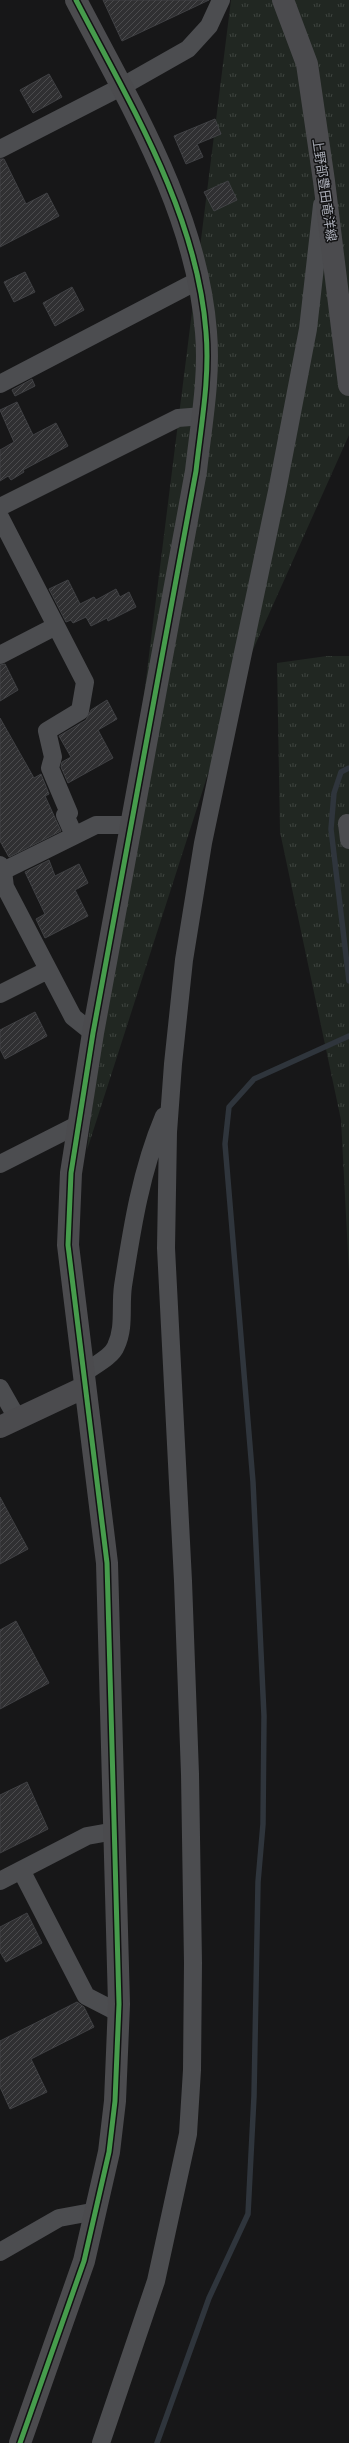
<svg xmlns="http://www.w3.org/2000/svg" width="349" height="2443" font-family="Arial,'Noto Sans JP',sans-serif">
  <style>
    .grass { fill: url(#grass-tufts) }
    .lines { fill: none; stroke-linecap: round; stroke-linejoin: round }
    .stream { stroke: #2f353c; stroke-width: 5.5 }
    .building { fill: url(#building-hatch); stroke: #404144 }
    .street { stroke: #4c4d50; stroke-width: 18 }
    .secondary { stroke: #4b4b4e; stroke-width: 22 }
    .cycleway-casing { stroke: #121213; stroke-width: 8 }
    .cycleway { stroke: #469c4c; stroke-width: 5 }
    .labels { text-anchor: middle; stroke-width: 3; stroke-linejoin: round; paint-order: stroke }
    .street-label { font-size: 13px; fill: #aaadb7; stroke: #121213 }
  </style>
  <defs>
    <pattern id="grass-tufts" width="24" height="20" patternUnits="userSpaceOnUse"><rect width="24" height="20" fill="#212722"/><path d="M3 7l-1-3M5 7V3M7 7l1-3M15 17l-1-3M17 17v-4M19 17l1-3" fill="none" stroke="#3f4440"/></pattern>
    <pattern id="building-hatch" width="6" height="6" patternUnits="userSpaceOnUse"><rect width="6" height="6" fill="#303032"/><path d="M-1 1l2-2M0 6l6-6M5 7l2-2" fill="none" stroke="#4b4b4d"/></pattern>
  </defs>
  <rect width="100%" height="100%" fill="#171718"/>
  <path class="grass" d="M231,0H349V435L235,690L87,1150Z
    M327,656H349V1273L341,1120L280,832L277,663Z"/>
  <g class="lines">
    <path class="stream" d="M349,768L341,772L334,793L331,829L349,981
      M157,2443L209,2298L248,2214L254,2096L258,1882L263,1824L264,1716L253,1482L225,1144L229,1107L254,1079L349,1036"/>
  </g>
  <path class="building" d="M103,0H209L122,41Z
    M49,74L62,97L33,113L20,90Z
    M215,119L221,134L197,144L203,157L186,164L174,136Z
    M0,159H4L26,204L47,193L59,216L0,247Z
    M228,181L237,200L214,211L204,192Z
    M25,272L35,292L14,302L4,282Z
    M72,287L84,310L55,326L43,303Z
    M32,379L35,386L15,396L12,390Z
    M17,402L33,435L56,423L68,446L23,470L24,472L11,480L8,476L0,481V450L14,442L0,410Z
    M68,580L80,604L94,597L96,600L116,589L120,597L129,592L136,607L108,621L107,618L91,626L86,617L73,623L71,620L66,622L49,589Z
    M5,664L18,690L0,701V665Z
    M107,700L117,719L98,730L113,758L68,783L61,767L62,762L71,757L59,736L86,720L91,710Z
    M0,718L34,778L41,774L49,794L45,796L61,831L9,857L0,841Z
    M49,860L55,876L79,864L88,883L75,890L88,916L45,938L36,919L45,914L25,872Z
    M35,1012L47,1036L5,1059L0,1049V1030Z
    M0,1497L28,1549L0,1564Z
    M16,1621L49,1683L0,1709V1630Z
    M27,1782L48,1829L0,1853V1795Z
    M27,1913L42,1943L6,1962L0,1952V1927Z
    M77,2002L84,2007L94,2027L31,2059L47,2092L10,2109L0,2087V2041Z"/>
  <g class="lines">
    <path class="street" d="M0,149L121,87L188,49L209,26L221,0
      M0,384L199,280
      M0,507L178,418L203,416
      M0,517L85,682L80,711L47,731L53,757L50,768L69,813L65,815L74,835
      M0,655L56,626
      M347,823L349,840
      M0,865L3,871L5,887L73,1017L93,1033
      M3,871L96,825H131
      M0,994L48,970
      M0,1164L79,1124
      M84,1373C93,1366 112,1357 116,1346C125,1327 120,1307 123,1286C132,1228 141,1170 164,1116
      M0,1388L17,1418
      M21,1870L86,1996L119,2013
      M0,1881L87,1836L115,1831
      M0,2252L59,2218L97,2211
      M101,2443L156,2281L188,2134L192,2070L193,1963L190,1774L183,1581L166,1248L168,1132L173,1064L184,960L203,843L277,491L308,329L322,205"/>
    <path class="secondary" d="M283,0L307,64L324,181L349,385
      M0,1427L85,1387
      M20,2443L84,2261L109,2152L115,2101L119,2004L107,1563L68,1245L71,1173L93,1033L196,471C201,425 210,378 206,332C197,213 130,104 76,0"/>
    <defs>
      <path id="cycleway" d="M20,2443L84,2261L109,2152L115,2101L119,2004L107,1563L68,1245L71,1173L93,1033L196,471C201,425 210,378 206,332C197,213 130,104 76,0"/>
    </defs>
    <use href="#cycleway" class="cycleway-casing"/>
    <use href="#cycleway" class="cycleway"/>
  </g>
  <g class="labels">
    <g class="street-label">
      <text transform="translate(325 190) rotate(82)" y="5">上野部豊田竜洋線</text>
    </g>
  </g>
</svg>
